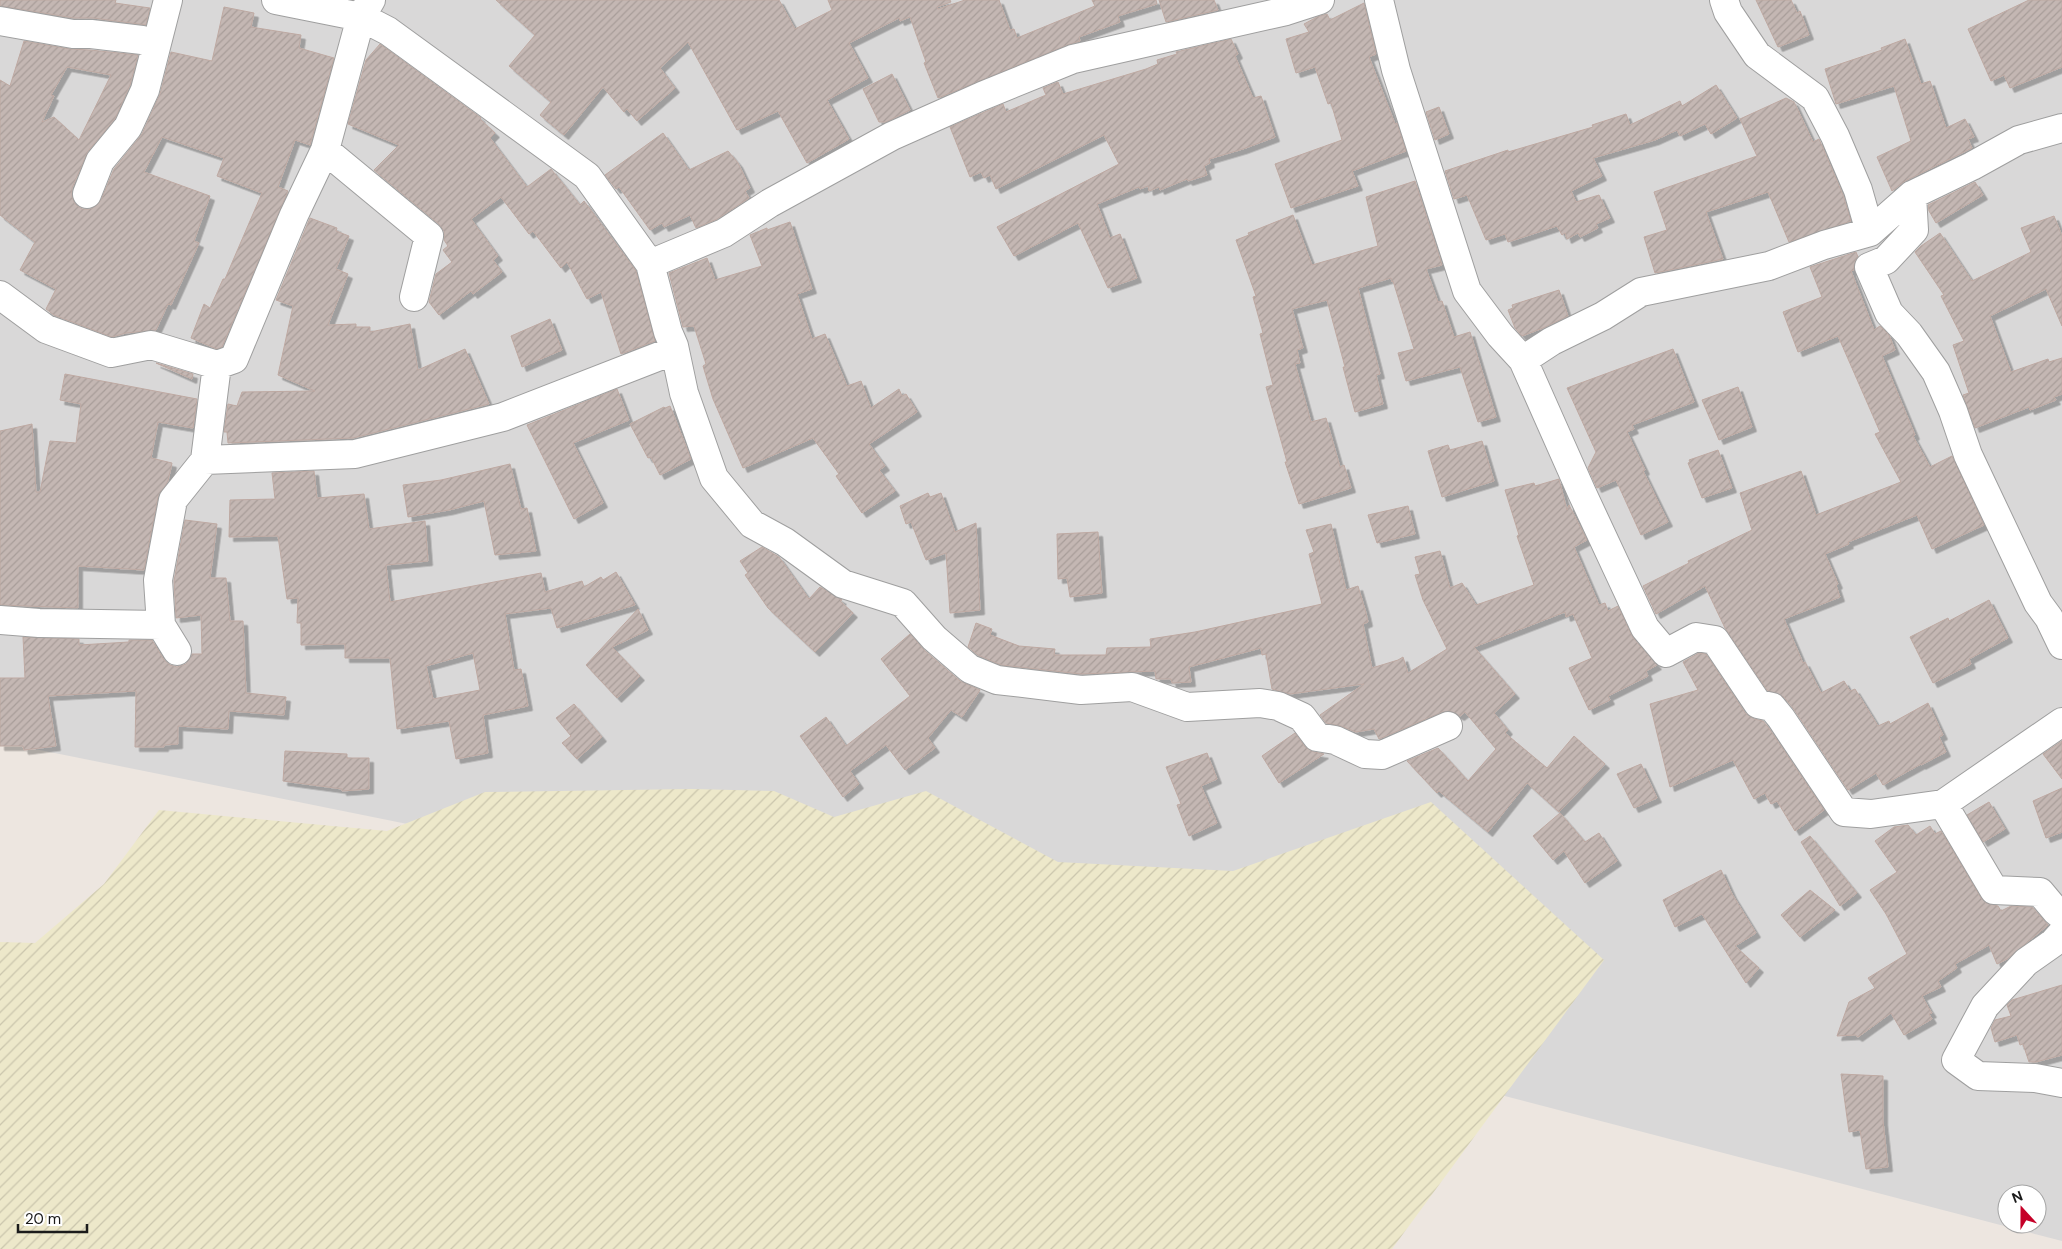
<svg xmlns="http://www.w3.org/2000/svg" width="2062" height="1249" font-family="'DM Sans',sans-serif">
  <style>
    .residential { fill: #d9d8d8; fill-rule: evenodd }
    .farmland { fill: url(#farmland-furrows) }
    .building { fill: url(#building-hatch); stroke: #bea9a2; fill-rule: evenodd; filter: url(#shadow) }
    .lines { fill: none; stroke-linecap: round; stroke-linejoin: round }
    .minor-casing { stroke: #9f9f9f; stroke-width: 30 }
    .minor { stroke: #fff; stroke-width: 28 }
  </style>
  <defs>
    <pattern id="farmland-furrows" width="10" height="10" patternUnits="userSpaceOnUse" patternTransform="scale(1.25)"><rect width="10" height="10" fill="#ede8ca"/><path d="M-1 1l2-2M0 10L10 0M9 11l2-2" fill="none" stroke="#cbc6ad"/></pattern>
    <pattern id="building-hatch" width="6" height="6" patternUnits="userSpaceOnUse" patternTransform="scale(1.25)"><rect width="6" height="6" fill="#c4b7b3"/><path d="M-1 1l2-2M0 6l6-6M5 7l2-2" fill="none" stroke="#a89d99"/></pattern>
    <filter id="shadow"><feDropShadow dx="4.5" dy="4.5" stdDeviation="0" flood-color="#0004"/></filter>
  </defs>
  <rect width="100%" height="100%" fill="#ede6e0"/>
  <path class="residential" d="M0,0H2062V1241L636,870L0,742ZM2007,1194H2037V1224H2007Z"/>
  <path class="farmland" d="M692,789L774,791L834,817L926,791L1058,862L1233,871L1431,802L1604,960L1392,1249H0V942L35,943L104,884L159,810L387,831L485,792Z"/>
  <path class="building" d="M0,0H116L115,3L150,8L146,25L93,18H74L0,6Z
    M496,0H779L795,29L832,10L828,0H950L951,2L937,7L938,9L965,0H999L1010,30L1014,29L1017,38L1095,6L1092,0H1156L1157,4L1118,16L1120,22L1079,37L1080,41L1067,45L938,98L924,63L926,62L910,17L900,21L899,18L849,43L868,78L827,100L849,139L807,163L778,111L737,130L688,42L660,68L675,88L637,121L627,109L624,112L603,87L564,135L540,115L551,102L509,66L535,35Z
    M1159,0H1214L1218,10L1166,22Z
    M1756,0H1791L1797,13L1800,11L1809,35L1778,47Z
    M2029,0H2062V67L2010,88L2004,75L1991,81L1968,29Z
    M1364,3L1376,54L1369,57L1395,124L1397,123L1406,151L1352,171L1358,186L1291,208L1275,164L1342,140L1331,103L1328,104L1315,67L1296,73L1286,39L1309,32L1304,24L1317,17L1327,14L1330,20Z
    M224,7L254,13L251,27L301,35L299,48L334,58L310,145L295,140L278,187L288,191L222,347L217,349L191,338L204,304L210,308L223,279H225L262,193L217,176L224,158L162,137L144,172L210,196L194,241L199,243L171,305L168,304L156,330L126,333L112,337L54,315L46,309L56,289L20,270L35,242L0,215V80L10,86L24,41L70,49L90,50L138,55L130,85L115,119L88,151L72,188V197L75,204L82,209H90L96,206L101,200L114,169L142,134L160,94L171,52L212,61ZM67,67L111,75L79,140L54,117L42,122L54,96L51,95Z
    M1231,39L1238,54L1235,56L1253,98L1261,96L1275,137L1243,149L1209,159L1210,163L1204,166L1207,175L1188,181L1187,179L1160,190L1159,187L1149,191L1148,186L1140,189L1139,187L1097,204L1110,238L1120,234L1137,278L1108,288L1078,223L1014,256L997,227L1119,164L1104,135L996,189L990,175L984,178L981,172L970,177L950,127L1003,104L1006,112L1046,95L1043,88L1058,82L1063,94L1146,69L1158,64L1157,60L1177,54L1176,52Z
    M1905,39L1921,84L1930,81L1946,128L1965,119L1974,137L1968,139L1972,148L1905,181L1892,191L1877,157L1911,141L1894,86L1836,104L1825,69L1882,50L1881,48Z
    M380,44L481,118L480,119L495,133L490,138L527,187L551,169L580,205L584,201L636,271L655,341L621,354L601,292L587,299L567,262L561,268L533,231L529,234L501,197L471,219L498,256L493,260L502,272L473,294L471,291L439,315L429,302L436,274L452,262L443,250L448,246L444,240V231L439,224L374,170L399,145L348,124L366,60Z
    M892,74L910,110L886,122H879L863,89Z
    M1716,85L1737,118L1711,134L1705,124L1680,136L1677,130L1655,140L1593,158L1602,176L1571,191L1576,202L1599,195L1610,218L1596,224L1598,228L1580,237L1578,233L1567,239L1565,233L1562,235L1557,226L1508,242L1505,234L1486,240L1467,195L1454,199L1445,171L1508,150V152L1593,127L1592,125L1626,114L1630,125L1680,101L1682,106Z
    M1786,98L1794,102L1813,142L1819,139L1843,195L1851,221L1789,242L1768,192L1706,212L1723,259L1655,273L1644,237L1667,230L1654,192L1757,156L1740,119Z
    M1439,107L1449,134L1435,140L1426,112Z
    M663,133L689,170L728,151L738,163L750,188L745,191L749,198L717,219L696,228L690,215L664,227L662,223L650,230L619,187L616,189L605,175Z
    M1415,181L1442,265L1426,269L1438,302L1442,301L1454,337L1470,332L1496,417L1478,422L1460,367L1406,381L1398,353L1414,349L1393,281L1392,282L1391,278L1358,288L1380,374L1376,375L1383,404L1355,412L1343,367H1345L1327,300L1292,309L1303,348L1297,350L1300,363L1295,364L1311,422L1326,418L1340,467L1344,465L1351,488L1299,504L1285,462H1287L1266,387L1273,385L1260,334L1263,333L1253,297L1256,296L1236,240L1249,235L1248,233L1293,215L1312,265L1378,246L1366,197Z
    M1975,182L1983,195L1936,223L1929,211L1928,205Z
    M2054,216L2062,236V326L2046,289L1990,316L2011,372L2048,359L2049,362L2062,358V394L2054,397L2056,400L2030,410L2029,407L1975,428L1963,395L1969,393L1953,345L1964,341L1941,296L1944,295L1915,252L1921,246L1940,233L1972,281L2031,252L2021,228Z
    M310,218L337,228L336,231L349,236L336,269L348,274L328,325L356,324V327H370V332L410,324L418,370L465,349L489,404L353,438L228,443L227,432H224L228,404L237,406L242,392L315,391L278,375L293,306L276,300Z
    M790,222L812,289L797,294L812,339L825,334L847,386L861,381L871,408L899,389L902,396L906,394L917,412L869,444L885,466L879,470L895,491L862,513L836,476L839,474L813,438L743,468L713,399L703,366L706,364L694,326L683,327L669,273L707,258L715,280L762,266L750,235L767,228V230Z
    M1856,252L1858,257L1854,265V270L1851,271L1874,330L1880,326L1889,335L1895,350L1882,356L1915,435L1913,436L1930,467L1952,456L1984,525L1932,549L1917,515L1848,542L1849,544L1825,554L1838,584L1836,585L1840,597L1784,619L1803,663L1805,662L1821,693L1844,681L1850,691L1855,689L1878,726L1889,721L1890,724L1928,703L1943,735L1939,737L1946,752L1921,765V764L1883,785L1876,773L1848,790L1793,708L1784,697L1767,690L1725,628L1705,586L1656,614L1643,586L1689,563L1688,561L1752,530L1740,493L1801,471L1816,515L1901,482L1875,434L1880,432L1838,336L1798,352L1783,312L1822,297L1810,267Z
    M1559,290L1568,316L1543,328L1522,336L1515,328L1508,310L1513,308L1512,305Z
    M550,319L562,350L522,367L511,336Z
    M1673,349L1694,402L1632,425L1634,429L1627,432L1645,470L1643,471L1668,522L1641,535L1616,480L1597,488L1588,468L1596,452L1567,388Z
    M156,363L193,374L192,379Z
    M65,374L197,399L193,428L158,422L151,458L172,463L168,481L158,497L144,570L78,566V608L0,605V431L32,424L36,492H40L50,441L76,443L81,404L60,400Z
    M1738,387L1752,427L1719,440L1702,400Z
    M617,389L629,420L573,443L603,503L574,519L527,425Z
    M670,406L691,459L660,475L651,457L648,458L630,424L664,407L665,408Z
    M1482,441L1494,481L1442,497L1428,451L1448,445L1450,450Z
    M1718,450L1732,488L1702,498L1688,463L1690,462L1689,460Z
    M510,464L521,509L527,508L536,551L495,555L484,501L449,510L408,517L403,485L441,480Z
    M314,471L317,498L364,494L369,529L425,521L428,561L386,565L390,602L541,573L545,592L582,581L584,587L601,577L603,580L616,572L635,605L557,628L551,608L505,614L514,670L521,669L528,706L483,715L488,753L456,759L449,721L397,729L390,658H345V644L301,645V623H297L298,598L287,599L278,536L229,537L230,500L275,499L272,473ZM473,653L480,690L433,699L426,666Z
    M1559,479L1567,510L1569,505L1587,540L1574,547L1599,605L1605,603L1608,611L1618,606L1633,638L1657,665L1646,671L1648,676L1608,696L1610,700L1589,710L1569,668L1592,658L1573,614L1566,617L1565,612L1474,647L1515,694L1494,713L1508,730L1505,733L1547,768L1574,736L1605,764L1559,812L1527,783L1488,832L1439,791L1437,793L1407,761L1438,748L1468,781L1496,749L1465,712L1460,716L1450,711L1442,712L1379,739L1374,729L1356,732L1341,726L1326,723L1320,715L1364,684L1290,694L1272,689L1266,654L1262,655L1261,648L1189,667L1191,682L1172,683L1171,679H1156L1155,671L1081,674L1001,665L978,655L968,647L976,623L992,629L990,635L1019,646L1055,649L1054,655H1106L1107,648L1151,647L1150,639L1195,632L1322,604L1309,554L1314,552L1306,530L1331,524L1346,590L1358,586L1366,613L1368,622L1363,624L1372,668L1398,660L1403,657L1408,673L1447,649L1423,600L1415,575L1420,574L1415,557L1440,551L1450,588L1462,583L1476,605L1534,585L1517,536L1519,535L1505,490L1534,483L1535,486Z
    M928,493L930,497L941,493L955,532L976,523L980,610L950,613L946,553L926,560L911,522L906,524L900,506Z
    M1408,506L1415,534L1377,543L1368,515Z
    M185,520L217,524L210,578H226L230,621H243L246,693L286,697L284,715L229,711L228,729L178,726V744L164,745V747H135L136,691L48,696L56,746L24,750L23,746H0V678H25L23,637L79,639V645L129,642V640H152L164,660L170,665L177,667L186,664L192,654H202L201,615L176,618L174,581Z
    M1098,532L1102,593L1070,597L1067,578L1058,579L1057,534Z
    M762,547L779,557L809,599L820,587L842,600L840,601L853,613L815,652L768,608L745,575L748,573L740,561Z
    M1989,600L2008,638L1969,659L1971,664L1933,683L1910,637L1948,618L1949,621Z
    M638,609L648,630L612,647L640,676L617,698L586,665Z
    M910,634L924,650L960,681L980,690L962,717L951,710L928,738L935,748L905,770L886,745L850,771L859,784L843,797L800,736L826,717L846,746L910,696L881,659Z
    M1699,653L1706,654L1745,713L1754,719L1763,721L1768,727L1824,810L1795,831L1777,801L1771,804L1765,793L1754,799L1733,760L1670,787L1650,704L1698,690L1683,662Z
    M574,704L602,737L577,759L562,743L571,736L556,718Z
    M1295,733L1305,747L1314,752L1324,754L1279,783L1262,756Z
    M2062,741V779L2043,754Z
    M285,751L347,754V758H369V789L342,791V789L283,781Z
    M1207,753L1217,779L1201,786L1217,823L1189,836L1177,805L1181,804L1166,767Z
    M1641,764L1657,798L1634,808L1617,774Z
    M2062,788V832L2046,838L2033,801Z
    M1989,802L2005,829L1983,842L1967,815Z
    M1560,813L1585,842L1599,833L1617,861L1585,883L1564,851L1553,860L1533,836Z
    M1908,825L1916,835L1930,826L1935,834L1941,831L1981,898L1986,903L1998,906L2001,911L2011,906L2032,907L2048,925L2007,959L1997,964L1989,945L1955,964L1957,968L1938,981L1941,987L1922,996L1928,1007L1932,1013L1929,1014L1932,1019L1904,1035L1891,1013L1858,1037L1855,1035L1837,1036L1849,1002L1875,988L1868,978L1907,954L1886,914L1870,890L1897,872L1875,841L1894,827Z
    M1810,836L1857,893L1840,906L1801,842Z
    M1721,870L1732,894L1756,933L1735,946L1759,968L1746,983L1702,914L1675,927L1663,900Z
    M1810,890L1835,910L1800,937L1781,915Z
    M2062,985V1055L2036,1062H2029L2023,1044L2020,1045L2017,1035L1995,1042L1991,1028L1995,1020L2011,1016L2007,1005L2012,1000Z
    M1841,1074L1883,1076V1121L1888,1167L1866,1169L1860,1130L1849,1132Z"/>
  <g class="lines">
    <defs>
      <path id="minor" d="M276,0L361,17L388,31L587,176L650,264L724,233L770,203L892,136L982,96L1073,59L1286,11L1320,0
        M1379,0L1396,70L1467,291L1500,335L1523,360L1582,493L1645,628L1666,653L1696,637L1715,640L1758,704L1772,707L1781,718L1844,812L1871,814L1943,804L1994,890L2040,892L2056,911L2062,916
        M1724,0L1728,12L1757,55L1815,98L1835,136L1858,190L1870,232
        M0,21L73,34H91L142,40L156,45
        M325,150L429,236L414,297
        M87,194L100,161L128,127L145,90L168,0
        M1912,195L1914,230L1886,260L1869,267L1889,313L1909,334L1936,372L1953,411L1968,455L2038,603L2049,618L2062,645
        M650,264L668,332L674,346L684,393L714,478L752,524L785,542L843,584L903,603L934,638L970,669L997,680L1081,690L1132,687L1187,707L1260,703L1278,706L1302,717L1317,737L1335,740L1365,754L1382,755L1448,726
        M0,295L46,329L111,353L151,345L217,365L205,460
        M1523,360L1552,341L1603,316L1641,292L1769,266L1824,245L1870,232L1912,195L1972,166L2019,140L2062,128
        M217,365L234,359L294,215L325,150L361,17L371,0
        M0,620L39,623L161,625
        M177,651L161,625L158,580L173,500L205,460L355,454L503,417L670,352L674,346
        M1943,804L2062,722
        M2062,933L2053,943L2026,962L1985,1006L1956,1060L1978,1076L2035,1078L2062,1083"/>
    </defs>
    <use href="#minor" class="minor-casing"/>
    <use href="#minor" class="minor"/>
  </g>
  <g transform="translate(2022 1209) rotate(339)"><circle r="24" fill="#ffffff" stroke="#a4a4a4"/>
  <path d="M0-4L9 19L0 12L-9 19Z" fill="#c50027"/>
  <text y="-8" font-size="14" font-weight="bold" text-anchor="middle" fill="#1b1b1b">N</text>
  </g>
  <path d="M18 1224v8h69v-8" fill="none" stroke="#1b1b1b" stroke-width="2.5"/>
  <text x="25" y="1224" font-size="15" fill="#1b1b1b" stroke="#ffffff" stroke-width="4" paint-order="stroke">20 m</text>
</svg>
